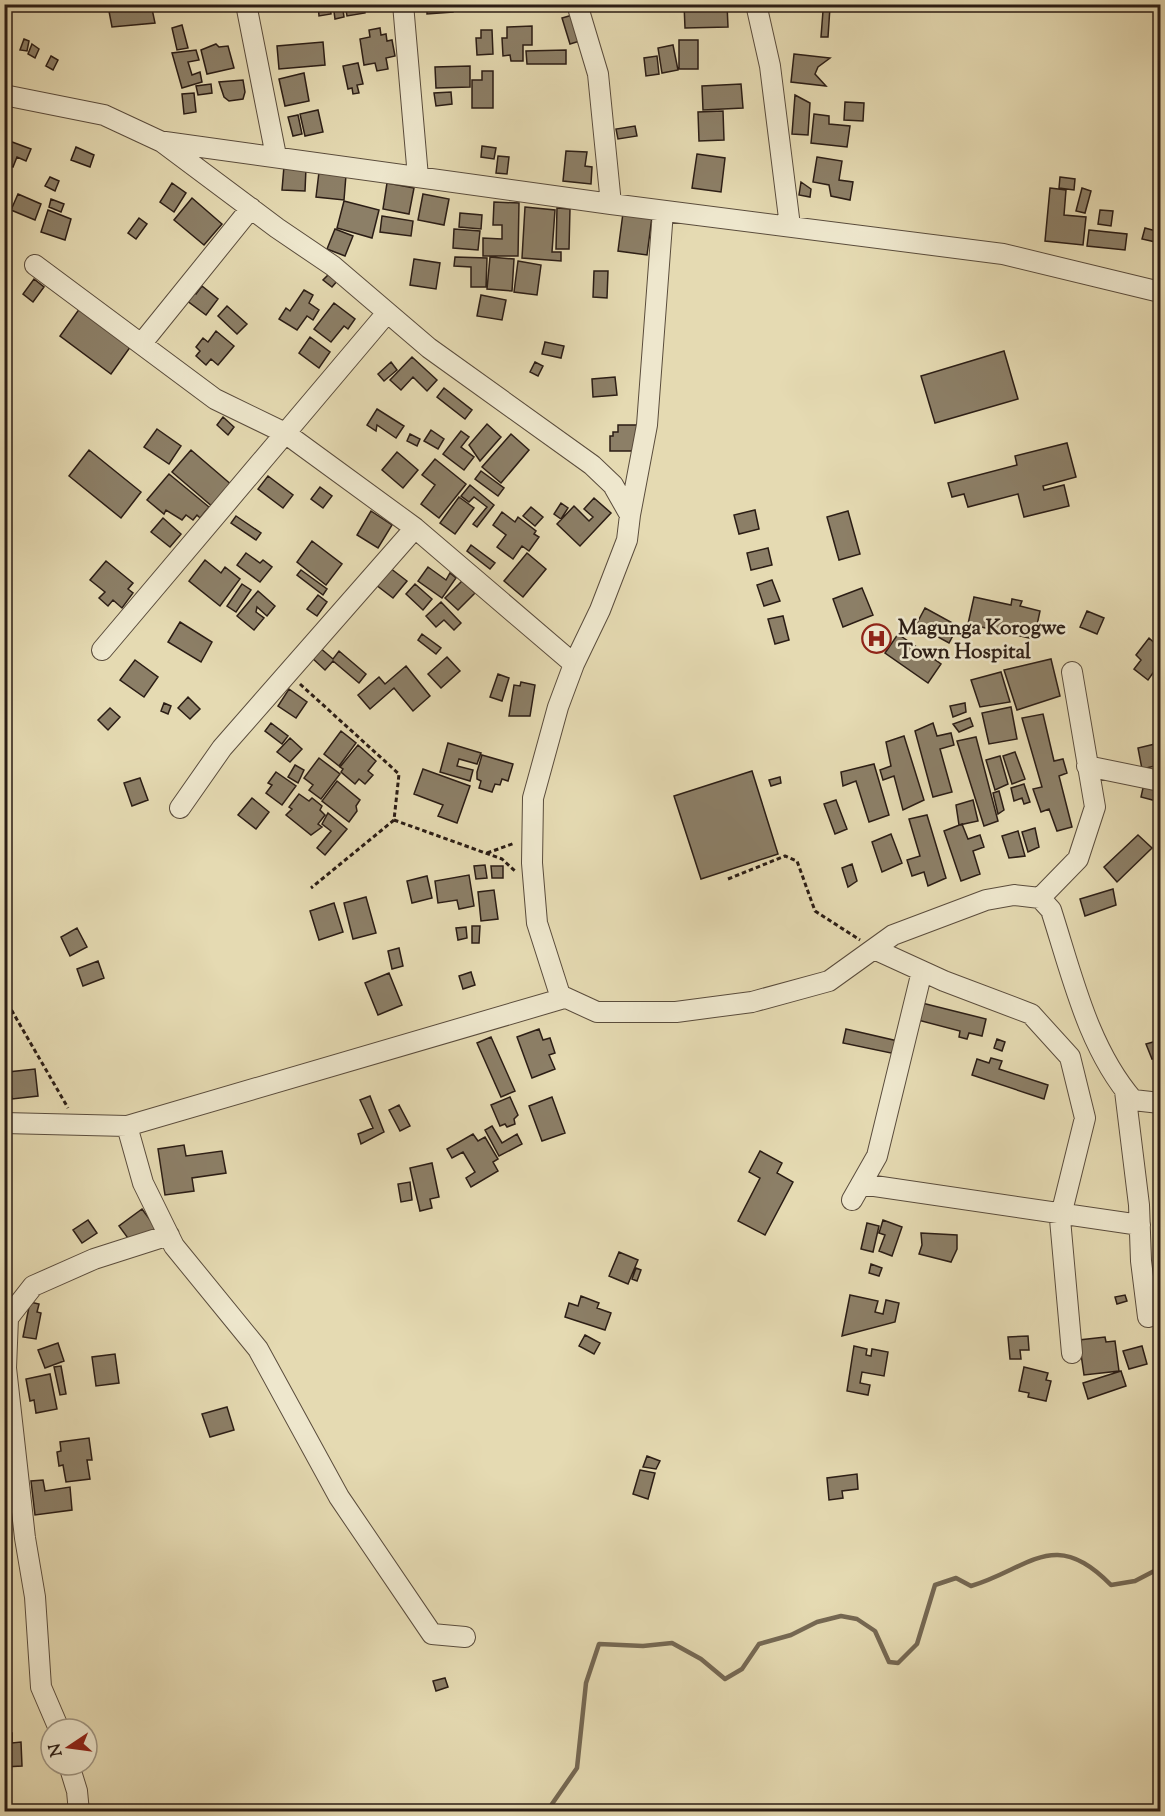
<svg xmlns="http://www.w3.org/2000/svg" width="1165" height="1816" font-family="'Sorts Mill Goudy',serif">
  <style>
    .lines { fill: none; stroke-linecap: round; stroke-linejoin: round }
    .stream { stroke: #756853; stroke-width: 4.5 }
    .building { fill: #8c7f67; stroke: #2b1d15; stroke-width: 1.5 }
    .minor-casing { stroke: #5a4c3c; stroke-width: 22 }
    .path { stroke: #2b1d15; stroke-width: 3; stroke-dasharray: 4.5 3; stroke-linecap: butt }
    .minor { stroke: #eee7cd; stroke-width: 20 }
    .labels { text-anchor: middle; stroke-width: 5; stroke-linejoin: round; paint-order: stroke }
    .poi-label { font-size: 21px; font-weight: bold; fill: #2b1d15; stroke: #eee7cd; text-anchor: start }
  </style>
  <rect width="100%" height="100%" fill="#e5dab2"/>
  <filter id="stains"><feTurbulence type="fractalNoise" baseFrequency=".00333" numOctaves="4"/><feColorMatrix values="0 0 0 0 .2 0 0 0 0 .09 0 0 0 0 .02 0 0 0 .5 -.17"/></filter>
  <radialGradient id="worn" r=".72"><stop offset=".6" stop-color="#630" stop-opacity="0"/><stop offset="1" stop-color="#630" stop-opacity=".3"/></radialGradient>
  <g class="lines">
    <path class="stream" d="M550,1812L552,1804L577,1768L586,1683L599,1644L643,1646L672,1643L701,1659L725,1679L742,1669L759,1644L791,1635L817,1622L841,1616L857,1619L875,1631L889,1662L898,1663L917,1644L935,1585L956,1578L971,1586C1029,1569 1054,1526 1111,1585L1135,1581L1160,1568"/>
  </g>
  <path class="building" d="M115,4H151L155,23L112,27L108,6Z
    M318,4H330L331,14L319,16Z
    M333,4H342L344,17L335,19Z
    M345,4H364L365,13L347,16Z
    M460,4V7L453,8V12L427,14V5Z
    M512,4H554L513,10Z
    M684,4H727L728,27L685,28Z
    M783,4H810L811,8L784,11Z
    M830,7L828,37H821L823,11Z
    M576,14L583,40L570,44L562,18Z
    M182,25L188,48L177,50L172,28Z
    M532,26V45H523V61H511L510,55L503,56L502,38H507V27Z
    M380,28L381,35L386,34L387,41L392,40L395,56L386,58L388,69L377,71L375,63L364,65L360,39L370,37L369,30Z
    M481,30H492L493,54L477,55L476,38H481Z
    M24,39L29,41L27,51L20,50Z
    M679,40H698V69H679Z
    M323,42L325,65L279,69L277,46Z
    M32,44L39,49L35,58L28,54Z
    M216,44L219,47L228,46L234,68L207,74L201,50Z
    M673,45L678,70L662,73L658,48Z
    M196,50L199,60L188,62L192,75L200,72L202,82L182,88L172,53Z
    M566,50V64H527L526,51Z
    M794,54L830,58L818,67L815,74L826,86L791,82Z
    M51,56L58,60L53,70L46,66Z
    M657,56L659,74L646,76L644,58Z
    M358,63L363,84L357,85L359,93L353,94L352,88L348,89L343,66Z
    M470,66V87L436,88L435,67Z
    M482,71H493V108H472V80H482Z
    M304,73L309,101L285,106L279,79Z
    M243,80L245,92L243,99L229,101L224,97L219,82Z
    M211,84L212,93L198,95L196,86Z
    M741,84L743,108L703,110L702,86Z
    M451,92L452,104L436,106L434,93Z
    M194,93L196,112L184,114L182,94Z
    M795,95L810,103L808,135L792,134Z
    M845,102L864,103L863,121L844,120Z
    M318,110L323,132L305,136L300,114Z
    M723,111L724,140L699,141L698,112Z
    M814,114L829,116V124L850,126L847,147L811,143Z
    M298,115L302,134L293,136L288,117Z
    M635,126L637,136L618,139L616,129Z
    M4,139L31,149L26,161L17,157L13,167L4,163Z
    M482,146L496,148L494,159L481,157Z
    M76,147L94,155L90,167L71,160Z
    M566,151L587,152L585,166L592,167L591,184L563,181Z
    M697,154L725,158L721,192L692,188Z
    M498,156L509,157L507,174L496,173Z
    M817,157L842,161L839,180L853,182L850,200L831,196L829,185L813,182Z
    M284,166L306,168L305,191L282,190Z
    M319,172L346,175L344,200L316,197Z
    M50,177L59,181L55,191L45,186Z
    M1060,177L1075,179L1074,190L1059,188Z
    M801,182L811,189L810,197L799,195Z
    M172,183L186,193L174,212L160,202Z
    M387,183L414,188L409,214L383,209Z
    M1050,188L1066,190L1064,215L1086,217L1083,245L1045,241Z
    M1082,188L1091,191L1085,213L1076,211Z
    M18,194L41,204L35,220L11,210Z
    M423,194L449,199L444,225L418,220Z
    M192,198L222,224L204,245L174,220Z
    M51,199L64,204L61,212L49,207Z
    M344,201L379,210L372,238L337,228Z
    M494,202L519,203L518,256H483V238L502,239V225H493Z
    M525,207L555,210L552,252H561V261L522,258Z
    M557,208L570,209L569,249H556Z
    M48,210L71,219L65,240L41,232Z
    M1100,210L1113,211L1111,226L1098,224Z
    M460,213L482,215L481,229L459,227Z
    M623,213L652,217L647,255L618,251Z
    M382,216L413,221L411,236L380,232Z
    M139,218L147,224L136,239L128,233Z
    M1145,228L1160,232V243L1142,239Z
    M335,229L353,236L345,256L327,249Z
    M454,229L480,231L478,250L453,248Z
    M1089,230L1127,234L1125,250L1087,246Z
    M455,257L487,258L486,287H471V267L454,266Z
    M490,257L514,259L512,291L487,289Z
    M414,259L440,263L436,289L410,285Z
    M518,261L541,265L537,295L514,292Z
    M594,271H608L607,298L593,297Z
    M330,273L338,280L332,287L323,280Z
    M34,279L44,287L33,302L23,294Z
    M202,286L218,299L206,315L186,300L192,291L196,294Z
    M304,290L313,295L309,303L319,310L313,320L307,316L297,330L279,319L286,308L290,311Z
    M481,295L506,300L502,320L477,316Z
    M334,303L355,319L348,329L344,326L331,342L314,329Z
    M227,306L247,324L237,334L218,316Z
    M80,308L131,346L111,374L60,336Z
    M216,331L234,346L218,365L211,359L206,365L196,356L200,351L196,347L203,338L208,342Z
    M310,337L330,352L319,368L299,353Z
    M545,342L564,346L561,358L542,354Z
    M1004,351L1018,399L935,423L921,376Z
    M412,357L437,380L427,391L413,377L401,390L390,380Z
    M391,362L397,370L384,381L378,374Z
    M535,362L543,366L538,376L530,372Z
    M615,377L617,395L593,397L592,379Z
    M444,388L472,410L465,419L437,397Z
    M377,409L404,426L396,438L377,425L376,431L367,425Z
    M223,417L234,427L228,435L217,425Z
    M487,424L501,437L480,461L469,445Z
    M618,425H638L639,451H610V436H613V432H618Z
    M157,429L181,446L169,464L144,447Z
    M431,430L444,439L438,449L424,441Z
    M461,431L469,437L461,447L474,457L464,470L443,454Z
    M410,434L420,439L417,446L407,441Z
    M511,434L529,450L501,483L482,467Z
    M1067,443L1076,477L1043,486L1044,490L1064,485L1069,506L1024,517L1018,494L968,507L964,494L952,497L948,483L1017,465L1015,456Z
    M89,450L141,492L121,518L69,476Z
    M191,450L233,486L214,508L172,472Z
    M397,452L418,470L403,488L382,470Z
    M435,459L466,484L439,518L421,504L435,485L422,475Z
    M481,471L504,488L498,496L475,479Z
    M169,474L209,507L200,518L197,515L193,520L186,515L182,520L166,510L164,514L147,500Z
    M268,476L293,495L283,508L258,489Z
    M470,485L494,505L477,527L473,524L487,507L474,497L469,502L461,496Z
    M320,487L332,496L323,508L311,499Z
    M459,497L474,508L455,534L440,523Z
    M594,498L611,513L580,546L557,524L574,506L589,521L593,517L584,509Z
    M561,503L568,508L561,519L554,514Z
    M531,507L543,517L535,526L523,516Z
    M755,510L759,529L739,534L734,515Z
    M371,511L392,525L378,548L357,535Z
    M848,511L860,554L839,560L827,517Z
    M502,512L515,522L518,517L536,531L534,534L539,537L529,551L522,546L513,559L497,547L506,535L493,525Z
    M236,516L261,533L256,540L231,523Z
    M163,518L181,534L170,547L151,532Z
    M312,541L342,564L326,585L297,562Z
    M471,545L495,563L490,569L467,551Z
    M768,548L772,565L751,570L747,553Z
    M246,553L260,563L263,560L272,567L260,582L237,565Z
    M527,553L546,569L523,597L504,581Z
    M205,560L221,573L225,567L240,579L220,606L189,581Z
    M106,561L133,583L128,589L133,593L122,608L113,600L108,606L99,598L105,592L90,580Z
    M428,567L446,580L450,573L456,578L442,598L418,581Z
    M390,568L407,581L393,598L371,581Z
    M301,570L327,589L323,595L297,575Z
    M772,580L780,601L764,606L757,585Z
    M462,581L475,593L458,610L445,598Z
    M242,584L251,590L236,612L227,606Z
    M415,584L432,599L423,610L406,594Z
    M862,588L873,615L843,627L833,599Z
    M258,591L275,606L267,616L257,607L256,612L264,618L254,630L237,616Z
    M318,595L327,602L317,616L307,609Z
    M974,597L1011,605L1012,599L1022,601L1020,606L1040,611L1034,639L968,624Z
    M441,602L461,623L454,630L444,620L436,627L426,616Z
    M925,608L958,626L949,643L916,625Z
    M1087,611L1104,618L1097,634L1080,627Z
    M783,616L789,640L775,644L768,619Z
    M180,622L212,642L201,662L168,642Z
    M422,634L441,648L436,654L418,640Z
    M898,634L941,664L928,683L885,653Z
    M1149,638L1160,648V674L1155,670L1148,680L1134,669L1141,660L1136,655Z
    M319,647L333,659L339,651L366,674L359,683L333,661L325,670L311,657Z
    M447,657L460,671L441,688L428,674Z
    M1051,659L1060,696L1017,710L1004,670Z
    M135,660L158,677L144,697L120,680Z
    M406,666L430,696L413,711L394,688L370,709L358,695L379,677L385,684Z
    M1001,672L1010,702L980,707L971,680Z
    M498,674L509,678L502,701L490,697Z
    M521,682L535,685L530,716H509L514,685L520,686Z
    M289,689L307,702L296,718L278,706Z
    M188,697L200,709L190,719L178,708Z
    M164,703L171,706L168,714L161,711Z
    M965,703L966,712L953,717L950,706Z
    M1011,707L1017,739L989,744L982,713Z
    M110,708L120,717L108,730L98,720Z
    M1043,714L1054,761L1063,759L1067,773L1059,776L1072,827L1057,831L1049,809L1041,812L1033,789L1042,787L1022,718Z
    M970,718L973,726L959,732L953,724Z
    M271,723L288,736L282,744L265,731Z
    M933,723L937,736L951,733L954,745L940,749L952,792L933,797L915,731Z
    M341,731L356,743L339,766L324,754Z
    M904,736L924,800L903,810L894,776L883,780L880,770L891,766L886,742Z
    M976,737L998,821L984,826L957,741Z
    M290,738L302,749L290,762L277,752Z
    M448,743L481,753L477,764L459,759L457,766L473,770L470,781L440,772Z
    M1155,744L1159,765L1142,769L1138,748Z
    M358,745L376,761L368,771L373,775L365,784L359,779L355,784L341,772L343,769L340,767Z
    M1015,752L1025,779L1012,784L1003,756Z
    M482,755L513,764L508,781L502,779L500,785L495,784L492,792L479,788L481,781L477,779V772Z
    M1000,756L1008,784L995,790L986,760Z
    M319,758L340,774L321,799L309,790L313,785L304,778Z
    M874,764L889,815L869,822L856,781L843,786L841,772Z
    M295,765L304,770L298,783L288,777Z
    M423,769L470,786L457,823L438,816L443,805L414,794Z
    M752,771L778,854L701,879L674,796Z
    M276,772L296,786L282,805L266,793L272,785L268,783Z
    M780,777L781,783L771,786L769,780Z
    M140,778L148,800L132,806L124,783Z
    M1145,779L1160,783V802L1141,797Z
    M337,781L360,800L356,806L357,811L349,822L322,801Z
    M1024,784L1030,802L1024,804L1022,798L1014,801L1011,788Z
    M999,791L1004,810L998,814L993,793Z
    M299,794L309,801L312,798L322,806L320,810L325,815L318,824L322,827L311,835L286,815L292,809L289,807Z
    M252,798L269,812L256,829L238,815Z
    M836,800L847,829L835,834L824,804Z
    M973,800L978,821L959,825L956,805Z
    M328,813L347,829L325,855L317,848L331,831L322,824Z
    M927,815L946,878L928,886L924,872L912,876L907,860L920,856L909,819Z
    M962,824L968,839L980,835L984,847L973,851L980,874L961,881L944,831Z
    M1035,828L1039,847L1028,852L1022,832Z
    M1018,831L1025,856L1009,858L1002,836Z
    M891,834L902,863L882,872L872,842Z
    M1138,835L1152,848L1117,882L1104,867Z
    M852,864L857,881L848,887L842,868Z
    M485,865L487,878L476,879L474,866Z
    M491,866H503V878H492Z
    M469,875L474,906L459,909L457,900L438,903L435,881Z
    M427,876L432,898L412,903L407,881Z
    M1113,889L1116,905L1085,916L1080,899Z
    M494,890L498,919L481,921L478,892Z
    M366,897L376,933L353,939L344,903Z
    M334,903L343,932L319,940L310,911Z
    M472,926H480L479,943H472Z
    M466,927L467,938L458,940L456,928Z
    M77,928L87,947L70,956L61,937Z
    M399,948L403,966L392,969L388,951Z
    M98,961L104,978L83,986L77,969Z
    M471,972L475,985L463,989L459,976Z
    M389,973L402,1005L378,1015L365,983Z
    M918,1002L986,1019L982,1036L969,1033L967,1039L959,1037L960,1031L914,1019Z
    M539,1029L543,1040L550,1038L555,1053L549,1055L555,1069L532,1078L517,1037Z
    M846,1029L902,1042L891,1053L843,1043Z
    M491,1037L515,1091L501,1097L477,1043Z
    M997,1039L1005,1042L1002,1051L994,1048Z
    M1160,1040V1057L1152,1059L1146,1044Z
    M991,1058L1002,1061L999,1069L1048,1085L1044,1099L972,1075L977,1059L989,1063Z
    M35,1069L38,1096L12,1099L8,1072Z
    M370,1096L384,1132L361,1144L358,1134L373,1128L360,1100Z
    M510,1097L518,1115L514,1119L515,1124L507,1127L505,1124L500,1126L491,1105Z
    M552,1097L565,1133L542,1141L529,1106Z
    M399,1105L410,1126L400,1131L389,1110Z
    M492,1126L502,1143L517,1134L522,1144L499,1156L485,1130Z
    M473,1134L478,1141L485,1137L498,1159L493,1162L498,1171L471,1187L466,1178L475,1172L463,1152L452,1158L447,1149Z
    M184,1145L186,1156L222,1151L226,1173L192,1178L194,1191L165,1195L158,1149Z
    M760,1151L782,1163L777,1173L793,1182L765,1235L738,1221L760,1178L749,1172Z
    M432,1163L439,1197L430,1199L432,1208L420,1211L410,1168Z
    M410,1182L412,1200L401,1202L398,1184Z
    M142,1209L156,1228L133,1245L119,1226Z
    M88,1220L97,1233L82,1243L73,1230Z
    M883,1220L902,1227L892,1256L879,1251L885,1235L879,1233Z
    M867,1223L879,1226L873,1252L861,1249Z
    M921,1233L957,1235V1249L951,1262L919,1254L922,1245Z
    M619,1252L638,1260L628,1284L609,1276Z
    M871,1264L882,1268L879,1276L869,1273Z
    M636,1268L641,1270L637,1281L632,1279Z
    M850,1295L878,1301L875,1312L883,1314L886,1300L899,1303L895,1322L842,1336Z
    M1125,1295L1127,1301L1117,1304L1115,1297Z
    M581,1296L599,1303L597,1308L611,1313L605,1330L565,1317L569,1303L578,1306Z
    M30,1302L39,1304L37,1312L41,1313L36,1339L23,1337Z
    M1154,1333H1160V1357H1156Z
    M585,1335L600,1343L594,1354L579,1346Z
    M1028,1336L1029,1350H1020L1021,1359H1010L1008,1337Z
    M1105,1337L1106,1342L1115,1341L1119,1371L1084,1375L1079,1340Z
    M58,1343L64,1361L45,1368L38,1350Z
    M854,1346L867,1349L866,1355L871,1356L872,1349L888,1352L884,1376L862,1372L860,1383L870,1385L868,1395L847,1391Z
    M1142,1346L1147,1364L1129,1369L1123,1351Z
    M115,1354L119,1383L96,1386L92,1357Z
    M61,1366L66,1394L60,1395L54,1367Z
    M1024,1367L1048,1373L1046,1380L1051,1381L1046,1401L1028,1397L1029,1393L1019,1391Z
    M1121,1371L1126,1386L1088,1399L1083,1383Z
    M50,1374L57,1409L36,1413L34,1400L30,1401L26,1379Z
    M227,1407L234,1430L210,1437L202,1414Z
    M89,1438L92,1460H87L90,1479L66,1482L63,1465L59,1466L57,1452L61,1451L60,1442Z
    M647,1456L660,1461L656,1469L643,1467Z
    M640,1470L655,1473L648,1499L633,1494Z
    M857,1474L858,1489L842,1491L843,1498L829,1500L827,1478Z
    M43,1480L45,1491L70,1487L72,1510L35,1515L31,1481Z
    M445,1678L448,1687L436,1691L433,1681Z
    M4,1733H12V1743L21,1742L22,1766L4,1767Z"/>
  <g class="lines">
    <defs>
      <path id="minor" d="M246,4L276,156
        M403,4L418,177
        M577,4L598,74L611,204
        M756,4L770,66L790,226
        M4,95L104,115L162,142L277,228L333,266L429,348L592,465L613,485L630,515L627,540L600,610L574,664L558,707L533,798L532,863L537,923L560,995L597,1012H676L752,1002L829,981L893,935L986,900L1014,895L1040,898L1051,910C1072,975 1088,1048 1133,1100L1160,1103
        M165,142L611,204L1003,254L1160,292
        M35,265L215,399L285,433L415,528L574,664
        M142,343L251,208
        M630,515L647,425L663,211
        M102,650L386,314
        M1087,766L1160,781
        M180,808L222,748L415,528
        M1040,898L1078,859L1095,807L1072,672
        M874,949L944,981L1031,1014L1070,1057L1085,1118L1060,1219L1072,1353
        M1125,1091L1139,1205L1141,1261L1148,1317
        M4,1123L127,1126L561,999L560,995
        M127,1126L143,1183L174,1246L258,1349L339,1497L432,1634L465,1637
        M861,1184L1140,1225
        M852,1200L877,1156L922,971
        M59,1729L41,1687L35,1597L25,1538L6,1368L8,1318L33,1286L94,1259L169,1235
        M69,1765L77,1791L79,1812"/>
    </defs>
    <use href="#minor" class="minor-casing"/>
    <path class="path" d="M300,684L399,774L394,820L311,888
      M394,820L502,859L516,872
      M487,853L515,843
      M728,879L785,856L797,861L815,911L860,940
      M4,997L68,1108"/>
    <use href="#minor" class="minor"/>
  </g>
  <defs>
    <symbol id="hospital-ring" viewBox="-11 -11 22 22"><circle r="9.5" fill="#eee7cd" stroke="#8f2418" stroke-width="1.5"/><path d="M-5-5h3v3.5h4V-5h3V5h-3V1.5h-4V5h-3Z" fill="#8f2418"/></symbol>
  </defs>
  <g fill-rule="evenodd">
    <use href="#hospital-ring" x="860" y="622" width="33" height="33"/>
  </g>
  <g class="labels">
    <g class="poi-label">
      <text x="898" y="634">Magunga Korogwe<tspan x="898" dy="24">Town Hospital</tspan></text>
    </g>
  </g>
  <rect width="1165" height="1816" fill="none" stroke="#e5dab2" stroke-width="24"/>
  <rect x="6" y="6" width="1153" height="1804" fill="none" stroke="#2b1d15" stroke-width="3"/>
  <rect x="12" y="12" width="1141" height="1792" fill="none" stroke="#2b1d15" stroke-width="1.5"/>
  <g transform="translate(69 1747) rotate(257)"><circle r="28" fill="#eee7cd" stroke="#a09683" stroke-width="1.5"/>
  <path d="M0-4.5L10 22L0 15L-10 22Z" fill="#8f2418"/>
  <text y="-9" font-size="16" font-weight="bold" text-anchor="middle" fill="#2b1d15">N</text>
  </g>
  <rect width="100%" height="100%" filter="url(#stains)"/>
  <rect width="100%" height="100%" fill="url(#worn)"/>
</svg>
